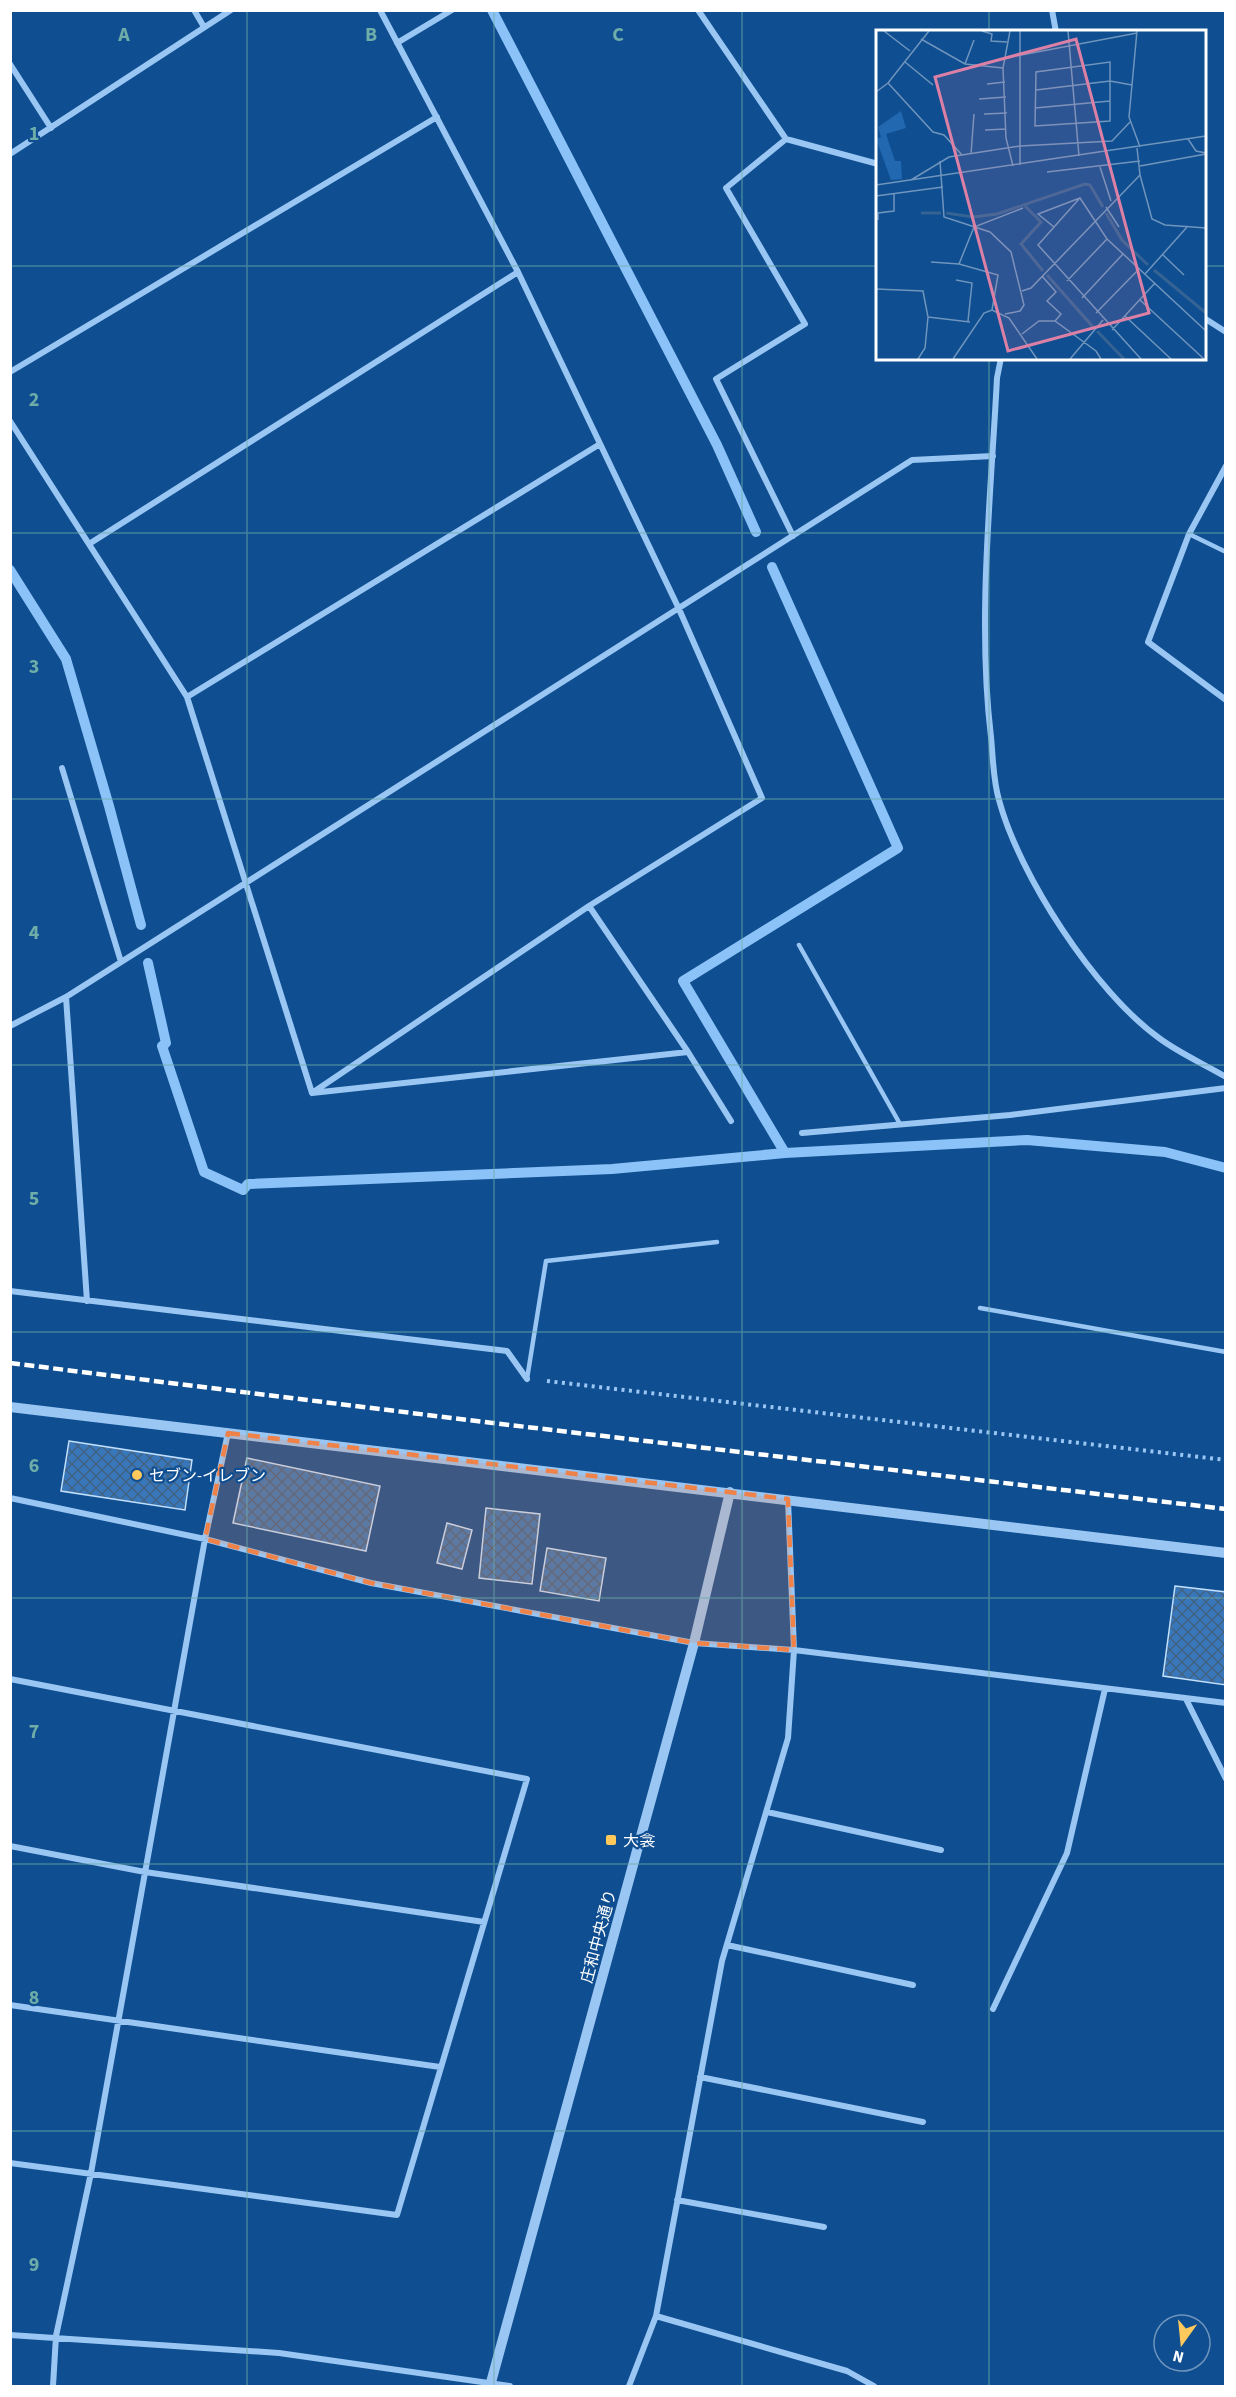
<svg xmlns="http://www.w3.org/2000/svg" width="1236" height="2397" font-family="'Source Sans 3','Noto Sans JP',sans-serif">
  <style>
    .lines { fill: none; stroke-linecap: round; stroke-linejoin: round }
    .stream { stroke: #8bc2f7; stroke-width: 10 }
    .building { fill: url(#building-cross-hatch); stroke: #c2e0fe; stroke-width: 1.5 }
    .path { stroke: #9ac6f3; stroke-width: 4; stroke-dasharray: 3 4.5; stroke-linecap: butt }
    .service { stroke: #9ac6f3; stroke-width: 4.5 }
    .minor { stroke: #9ac6f3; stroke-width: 6 }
    .tertiary { stroke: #9ac6f3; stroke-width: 10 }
    .rail { stroke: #fff; stroke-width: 4.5; stroke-dasharray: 10 4.5; stroke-linecap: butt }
    .marked { fill: #ee8249; fill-opacity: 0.2; stroke: #ee8249; stroke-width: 4.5; stroke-dasharray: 12 8; stroke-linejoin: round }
    .grid { fill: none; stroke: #6fada8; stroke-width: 1.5; stroke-opacity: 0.55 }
    .poi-dot { fill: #ffc95c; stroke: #0f4e91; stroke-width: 2 }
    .labels { text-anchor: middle; stroke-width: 4.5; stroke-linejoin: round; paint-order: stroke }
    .poi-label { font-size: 16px; fill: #fff; stroke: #0f4e91; text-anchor: start }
    .street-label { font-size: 16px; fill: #fff; stroke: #0f4e91 }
    .inset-river { fill: none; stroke: #356394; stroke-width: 3 }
    .inset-road { fill: none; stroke: #6f95bd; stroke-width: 1.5 }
    .view { fill: #dd80a5; fill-opacity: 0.15; stroke: #dd80a5; stroke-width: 3 }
    .inset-edge { fill: none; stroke: #fff; stroke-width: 3 }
    .grid-label { font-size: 20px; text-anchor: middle; font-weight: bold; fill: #6fada8; stroke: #0f4e91; stroke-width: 4.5; stroke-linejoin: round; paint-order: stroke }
  </style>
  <defs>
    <pattern id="building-cross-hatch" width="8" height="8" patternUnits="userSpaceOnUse" patternTransform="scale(1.5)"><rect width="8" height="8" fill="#3877ba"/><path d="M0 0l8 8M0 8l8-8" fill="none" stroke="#426283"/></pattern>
  </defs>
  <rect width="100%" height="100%" fill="#0f4e91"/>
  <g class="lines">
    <path class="stream" d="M492,10L717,445L756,532
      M772,567L898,848L683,981L785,1153
      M10,570L66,659L109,806L141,925
      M148,963L166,1043L162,1046L204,1172L243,1190L248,1184L612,1169L785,1153L1027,1140L1165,1152L1226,1168"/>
  </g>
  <path class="building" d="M69,1441L192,1460L185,1510L61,1491Z
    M247,1458L380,1486L366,1551L233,1523Z
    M486,1508L540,1514L532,1584L479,1578Z
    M447,1523L472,1530L462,1569L437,1563Z
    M547,1548L606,1558L599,1601L540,1591Z
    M1175,1586L1226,1592V1685L1163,1676Z"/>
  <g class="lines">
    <path class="path" d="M547,1381L1226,1460"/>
    <path class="service" d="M1189,534L1226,552
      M799,945L900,1124
      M980,1308L1226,1352
      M527,1379L546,1261L717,1242"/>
    <path class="minor" d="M194,10L204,27
      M698,10L786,139L878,164
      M1052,10L1056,32
      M397,43L452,10
      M10,64L51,128
      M786,139L726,188L805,324L716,379L793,536
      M10,154L231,10
      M1204,318L1226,332
      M1001,358L997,378C991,495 977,621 991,737C993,757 993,780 999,800C1019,875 1095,992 1159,1038C1179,1053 1204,1064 1226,1077
      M10,372L437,117
      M10,421L187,697L312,1093L688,1052L589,906
      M1226,466L1189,534L1148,642L1226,700
      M89,544L518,272
      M187,697L600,444
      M62,768L121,962
      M66,997L87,1301
      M10,1026L66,997L912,460L993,456
      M688,1052L731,1121
      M312,1093L589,906L762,798L679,609L518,272L380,10
      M802,1133L1010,1115L1226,1088
      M10,1291L507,1351L527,1379
      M10,1498L205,1539L371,1583L694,1643L794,1650L1226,1703
      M10,1679L527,1779L397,2215L10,2163
      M1186,1699L1226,1779
      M767,1812L941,1850
      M10,1846L145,1872L484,1922
      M727,1945L913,1985
      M10,2005L440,2067
      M993,2009L1067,1853L1105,1689
      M700,2077L923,2122
      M677,2200L824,2227
      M656,2316L847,2371L874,2386
      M10,2335L279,2353L510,2386
      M53,2386L56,2336L91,2173L205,1539L228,1433
      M629,2386L656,2316L722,1961L788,1738L794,1650L788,1499"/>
    <path class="tertiary" d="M10,1407L1226,1553
      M490,2386L694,1643L730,1492"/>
    <path class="rail" d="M10,1363L484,1422L1226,1509"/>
  </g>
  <path class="marked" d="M228,1433L788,1499L794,1650L694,1643L371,1583L205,1539Z"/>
  <path class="grid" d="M247,10V2386M494,10V2386M742,10V2386M989,10V32M10,266H878M1204,266H1226M989,358V2386M10,533H1226M10,799H1226M10,1065H1226M10,1332H1226M10,1598H1226M10,1864H1226M10,2131H1226"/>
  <g class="poi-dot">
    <circle cx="137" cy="1475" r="6"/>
    <rect x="605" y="1834" width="12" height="12" rx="3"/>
  </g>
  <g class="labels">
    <g class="poi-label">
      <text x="149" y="1481">セブン-イレブン</text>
      <text x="623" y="1846">大衾</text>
    </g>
    <g class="street-label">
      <text transform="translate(598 1936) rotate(-75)" y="6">庄和中央通り</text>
    </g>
  </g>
  <g transform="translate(876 30)">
    <rect width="330" height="330" fill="#0f4e91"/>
    <path d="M25,81L30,98L10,104L19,131H25L26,149L15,150L0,109L5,107L2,97Z" fill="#2168b1"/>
    <path class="inset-river" d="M149,176L165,192L145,214L167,241M45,183H65M70,183L97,187L121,184L209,154L214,155L227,177M230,183L246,210L272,235M278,240L330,283M171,245L217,297M221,301L248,329"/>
    <path class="inset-road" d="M8,1L34,21M106,1L116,4L115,11L131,12M134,1L127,38L130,108L137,136M192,1L203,126M261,1L253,87L264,117M45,9L89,34L127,38M129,28L261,3M29,32L57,55M234,32V91L159,96L160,42ZM89,34L98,10M12,53L57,102L68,105L86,125M111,54L129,52M160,60L234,51L256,55M0,62L12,53L53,1M103,69L130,67M159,78L234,71M108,84L131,83M109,100L130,99M312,109L320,121L330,123M95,124L98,84M64,131L68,187L114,202L135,222L148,275L144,281L129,284M144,135V1M264,136L330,124M224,137L235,171M171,142L264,131M264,145L276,189L289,195L330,198M35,150L73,127L144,116L236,111L254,92M0,155L330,106M0,166L67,157M203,169L162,215L265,329M230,177L243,197M2,190V183L18,181V163M178,197L162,184L204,168L231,209L330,301M287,225L308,245M55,232L83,234M269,244L312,196M166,246L180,262L171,271L185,284L179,291M80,250L96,253L92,291M191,251L231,209M0,259L47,261L52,287L49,318L42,329M146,261L155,258L264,145L261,118M206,268L247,224M264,270L328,329M116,280L122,245L83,234L98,197L147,178M220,283L263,239M249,286L295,329M52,287L94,292M236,300L279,253M146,304L163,291H179L220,321L225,329M77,329L108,283L116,280L133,288L161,329M194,329L227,290"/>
    <path class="view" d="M200,9L273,283L132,321L59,47Z"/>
    <rect width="330" height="330" class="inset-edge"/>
  </g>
  <g class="grid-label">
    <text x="124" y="41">A</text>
    <text x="371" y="41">B</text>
    <text x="618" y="41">C</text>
    <text x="34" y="140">1</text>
    <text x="34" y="406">2</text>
    <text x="34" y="673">3</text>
    <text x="34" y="939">4</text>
    <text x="34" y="1205">5</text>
    <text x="34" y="1472">6</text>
    <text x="34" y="1738">7</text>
    <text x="34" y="2004">8</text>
    <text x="34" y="2271">9</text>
  </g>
  <rect width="1236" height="2397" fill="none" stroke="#ffffff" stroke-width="24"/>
  <g transform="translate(1182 2343) rotate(195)"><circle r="28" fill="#0f4e91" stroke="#6f95bd" stroke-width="1.5"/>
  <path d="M0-4.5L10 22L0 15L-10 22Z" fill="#ffc95c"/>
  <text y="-9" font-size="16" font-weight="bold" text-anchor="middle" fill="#ffffff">N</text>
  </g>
</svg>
